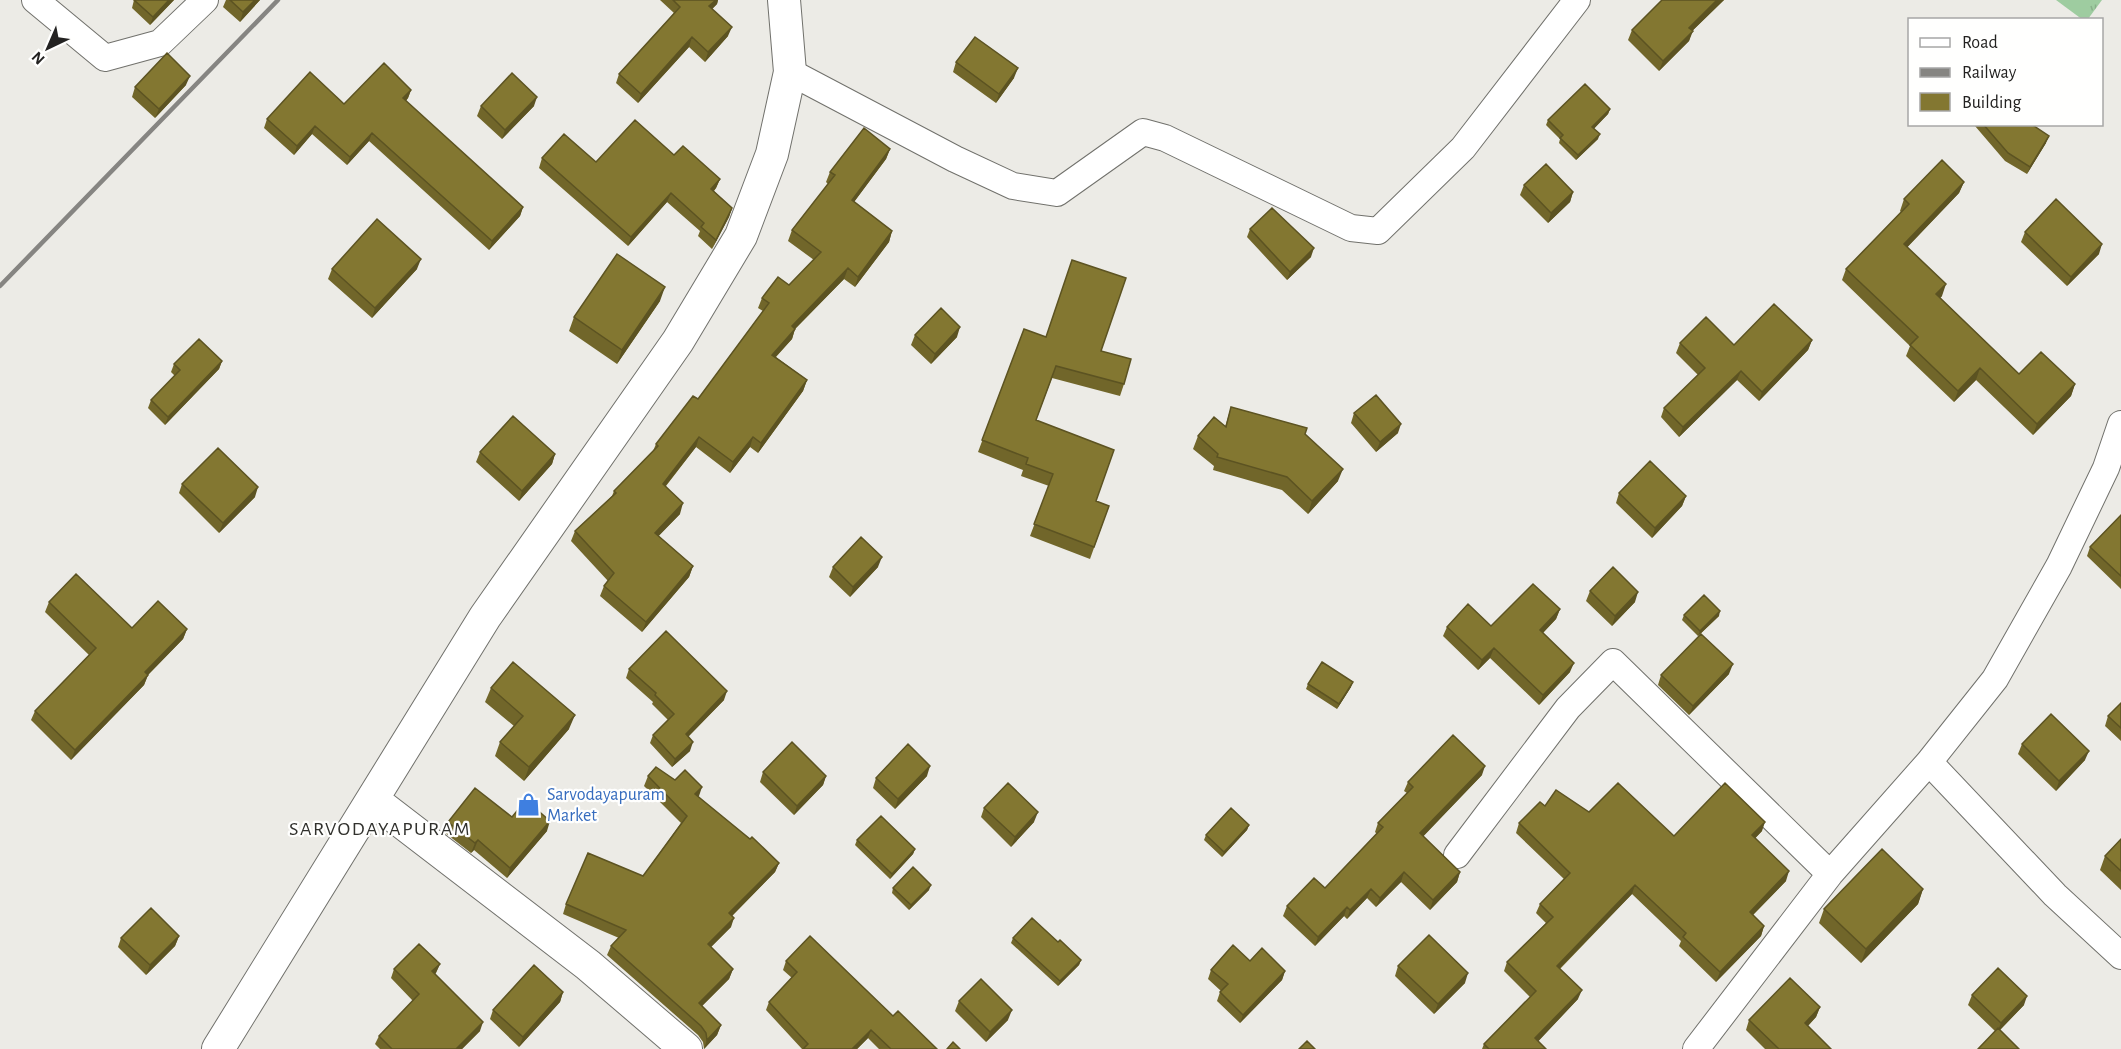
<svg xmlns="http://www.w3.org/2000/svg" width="2121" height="1049" font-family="'Alegreya Sans',sans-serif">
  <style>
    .park { fill: url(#park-tufts) }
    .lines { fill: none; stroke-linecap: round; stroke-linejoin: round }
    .minor-casing { stroke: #71716c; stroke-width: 28 }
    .tertiary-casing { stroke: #71716c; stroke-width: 34 }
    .minor { stroke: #fff; stroke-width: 26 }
    .tertiary { stroke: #fff; stroke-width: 32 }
    .rail { stroke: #868582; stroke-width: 4.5 }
    .wall { fill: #71662a }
    .shaded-wall { fill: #5c5322 }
    .building { fill: #837731; stroke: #5c5322; stroke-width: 1.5 }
    .labels { text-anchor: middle; stroke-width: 4.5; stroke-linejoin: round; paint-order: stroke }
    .shop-label { font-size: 18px; fill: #366cbe; stroke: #fffffe; text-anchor: start }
    .neighbourhood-label { font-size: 20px; letter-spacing: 1.5px; fill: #31312d; stroke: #fffffe }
  </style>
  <defs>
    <pattern id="park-tufts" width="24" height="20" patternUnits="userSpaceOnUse" patternTransform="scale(1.5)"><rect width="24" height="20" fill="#9ecca0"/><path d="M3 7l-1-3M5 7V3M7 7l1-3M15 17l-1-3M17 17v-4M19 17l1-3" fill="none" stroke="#88af8a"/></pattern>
  </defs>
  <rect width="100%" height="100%" fill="#ecebe6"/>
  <path class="park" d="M2056,0H2102L2088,19L2083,20Z"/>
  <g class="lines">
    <defs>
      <path id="minor" d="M35,0L105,58L160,43L205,0
        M790,72L955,159L1013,186L1057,193L1143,132L1165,138L1351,228L1378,231L1463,148L1577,0
        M1929,762L2055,895L2121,956
        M1457,855L1568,708L1613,662L1830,874
        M1696,1049L1830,874L1929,762L1995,679L2059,566L2106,468L2121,424"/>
      <path id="tertiary" d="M373,800L588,965L686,1049
        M218,1049L485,617L678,341L741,236L772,154L790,72L784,0"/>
    </defs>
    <use href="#minor" class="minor-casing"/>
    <use href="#tertiary" class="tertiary-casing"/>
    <use href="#minor" class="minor"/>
    <use href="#tertiary" class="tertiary"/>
    <path class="rail" d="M0,286L278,0"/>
  </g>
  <path class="wall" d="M134,0H174L150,25L132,8Z
    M226,0H260L240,22L223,7Z
    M660,0H718L717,4L712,9L728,36L705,62L689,47L638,103L616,83L619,74L674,13Z
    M1662,0H1724L1692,31L1689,41L1659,71L1628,40L1632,30Z
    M956,62L1014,78L996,103L953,72Z
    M186,85L155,118L132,97L135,87Z
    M411,90L408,98L406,101L523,207L520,216L489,250L369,141L347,165L312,134L294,155L264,128L267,119Z
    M481,106H534L502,139L477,116Z
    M1610,109L1608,114L1594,128L1598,139L1576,160L1559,143L1560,139L1546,125L1548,120Z
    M1975,124H2031L2046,143L2027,174L2005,161L1975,126Z
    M890,149L886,159L854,202L892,231L889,242L855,287L844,279L795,329L792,339L776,357L807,380L803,391L758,453L750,447L730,473L696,447L666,486L680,514L658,536L693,566L689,577L642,632L600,596L604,586L608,581L571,541L575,531L612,496L614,491L653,451L656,444L698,399L763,311L758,308L762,298L789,285L814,260L788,241L792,230L828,184L826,182L830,172Z
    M674,155L720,179L716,188L714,191L732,208L729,217L712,249L698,236L700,231L667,202L628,246L539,168L542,158L596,162Z
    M1964,182L1959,193L1907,247L1942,296L1940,298L2019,374L2075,384L2071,396L2033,435L1976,380L1954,402L1906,356L1910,346L1842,280L1846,269L1901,212L1900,211L1904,199Z
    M1524,185L1573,192L1570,202L1548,223L1520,195Z
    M1250,229L1311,257L1287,280L1247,237Z
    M2025,232L2099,254L2067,286L2021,242Z
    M332,269H417L372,318L328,279Z
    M660,301L617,364L569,331L574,317Z
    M1024,329L1045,337L1101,351L1124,384L1120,396L1052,378L1036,420L1096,501L1109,506L1090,559L1030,536L1049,486L1021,476L1023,470L978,452Z
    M915,335L957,337L931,364L911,345Z
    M1812,340L1808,350L1759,401L1737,380L1679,437L1661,417L1664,408L1698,375L1676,353L1680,343L1734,345Z
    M222,361L219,369L165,425L148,408L151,400L175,376L171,372L174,364Z
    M1231,407L1305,434L1338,481L1308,514L1282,490L1213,470L1214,466L1193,449L1198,436L1225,427Z
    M1354,413L1398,433L1376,452L1351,423Z
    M480,452L555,454L552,464L519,501L476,462Z
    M182,484L255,497L219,533L179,493Z
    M1619,493L1686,496L1682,506L1652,538L1616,503Z
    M2121,515V589L2087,556L2090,547Z
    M833,567H878L850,597L829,577Z
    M1590,591L1635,602L1612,626L1586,601Z
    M49,602L132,628L187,629L183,639L148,675L144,685L71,760L31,720L35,711L89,655L45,612Z
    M1560,609L1556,619L1543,633L1570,672L1539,705L1490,658L1478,670L1443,636L1447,627L1491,626Z
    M1684,615L1719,616L1698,636L1682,620Z
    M629,669L724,700L688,737L690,751L672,767L650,743L653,735L668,720L652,704L653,702L626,678Z
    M1729,674L1689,715L1658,685L1661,675Z
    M1308,684L1351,687L1337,709L1306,689Z
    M491,688L569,729L524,781L495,756L500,742L514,726L485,702Z
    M2121,703V741L2105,726L2108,716Z
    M2022,744L2085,760L2056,791L2018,754Z
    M763,772L826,776L823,785L794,815L760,782Z
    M1482,775L1423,836L1460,872L1457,882L1430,910L1401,882L1376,907L1367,898L1347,919L1344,916L1315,946L1283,916L1287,906L1325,888L1377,834L1375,832L1378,823L1407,793L1404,791L1408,782Z
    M648,776L698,797L779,863L775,872L732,916L731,927L711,947L733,969L729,979L702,1006L721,1025L717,1035L704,1049L703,1042L698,1035L607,955L611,946L619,938L563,914L566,904L643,876L681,823L644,786Z
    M927,776L895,809L873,788L876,778Z
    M1545,806L1589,812L1674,836L1762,831L1755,838L1786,881L1753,915L1764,926L1761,936L1716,982L1679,946L1681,941L1632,894L1560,969L1578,999L1538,1041L1546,1049H1482L1484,1044L1530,997L1504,971L1507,962L1546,923L1536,913L1540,904L1564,879L1516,833L1519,823Z
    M984,808L1034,822L1011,847L981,817Z
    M448,822L547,831L507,878L474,850L471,853L444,832Z
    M1249,825L1247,830L1222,857L1204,840L1206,835Z
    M2121,839V890L2100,870L2105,856Z
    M857,840L915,849L913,854L890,879L855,845Z
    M893,888L929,890L909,910L892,893Z
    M1923,889L1918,904L1861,963L1819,923L1824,909Z
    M179,936L175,946L146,975L118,947L121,938Z
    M1013,938L1058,942L1081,960L1079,965L1058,986L1011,943Z
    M786,961L893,1016L937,1049H879L868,1038L857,1049H802L766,1010L769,1002L792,978L783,970Z
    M1250,961L1285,971L1282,980L1240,1023L1217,1001L1220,992L1221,991L1208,979L1211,970Z
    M440,964L435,974L480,1031L462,1049H380L375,1044L379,1036L413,1001L391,978L394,969Z
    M1398,966L1465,983L1434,1014L1395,976Z
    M563,992L560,1002L519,1047L490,1019L493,1010Z
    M1972,995L2024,1005L2000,1030L1995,1031L1968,1005Z
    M959,1001L1008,1020L986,1042L955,1011Z
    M1820,1007L1816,1017L1808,1026L1831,1049H1765L1746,1030L1749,1020Z"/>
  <path class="shaded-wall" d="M169,0H174L150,25L153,17Z
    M255,0H260L240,22L243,12Z
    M716,0H718L717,4L706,15L709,6Z
    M1717,0H1724L1686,37L1689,28Z
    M732,27L728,36L705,62L708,52Z
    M1693,31L1689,41L1659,71L1663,61Z
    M692,37L689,47L638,103L641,94Z
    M1018,68L1014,78L996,103L999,94Z
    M190,76L186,85L155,118L159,109Z
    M411,90L408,98L400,107L403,98Z
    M537,97L534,106L502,139L505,130Z
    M1610,109L1608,114L1591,132L1592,127Z
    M315,126L312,134L294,155L297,146Z
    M372,133L369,141L347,165L350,157Z
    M1600,134L1598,139L1576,160L1578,155Z
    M2049,136L2046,143L2027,174L2030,167Z
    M890,149L886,159L848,210L852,200Z
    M720,179L716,188L707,198L711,189Z
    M1964,182L1959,193L1900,255L1904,244Z
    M1573,192L1570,202L1548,223L1551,213Z
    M671,193L667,202L628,246L631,237Z
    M523,207L520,216L489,250L492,241Z
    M732,208L729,217L712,249L716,240Z
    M892,231L889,242L855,287L858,277Z
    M2102,244L2099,254L2067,286L2071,277Z
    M1314,248L1311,257L1287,280L1290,272Z
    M421,259L417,269L372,318L375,308Z
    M848,268L844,279L795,329L792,339L768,365L772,355L792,326Z
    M1946,284L1942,296L1932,306L1936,294Z
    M665,287L660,301L617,364L622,350Z
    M960,327L957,337L931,364L935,354Z
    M1812,340L1808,350L1759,401L1762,392Z
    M222,361L219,369L165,425L168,417Z
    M1980,368L1976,380L1954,402L1958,391Z
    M1741,371L1737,380L1679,437L1683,427Z
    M807,380L803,391L758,453L761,443Z
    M2075,384L2071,396L2033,435L2037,424Z
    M1401,424L1398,433L1376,452L1380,442Z
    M699,437L696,447L659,494L663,484Z
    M753,437L750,447L730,473L733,462Z
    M555,454L552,464L519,501L522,491Z
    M1343,469L1338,481L1308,514L1312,501Z
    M258,487L255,497L219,533L223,523Z
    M1686,496L1682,506L1652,538L1655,528Z
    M683,503L680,514L651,544L655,533Z
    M882,557L878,567L850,597L853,587Z
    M693,566L689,577L642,632L646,622Z
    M1638,592L1635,602L1612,626L1615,616Z
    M1560,609L1556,619L1536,640L1540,630Z
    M1720,611L1719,616L1698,636L1700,631Z
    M187,629L183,639L141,682L145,672Z
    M1494,648L1490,658L1478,670L1482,660Z
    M1574,663L1570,672L1539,705L1543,695Z
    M1733,664L1729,674L1689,715L1693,706Z
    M148,675L144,685L71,760L75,750Z
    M1353,682L1351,687L1337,709L1339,704Z
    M727,691L724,700L682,743L686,734Z
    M575,715L569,729L524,781L529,767Z
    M693,742L690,751L672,767L675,759Z
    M2089,751L2085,760L2056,791L2059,781Z
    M930,766L927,776L895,809L898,799Z
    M1485,766L1482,775L1417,843L1420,833Z
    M826,776L823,785L794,815L797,806Z
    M702,787L699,796L692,804L695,794Z
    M1038,812L1034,822L1011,847L1015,837Z
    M550,821L547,831L507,878L510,868Z
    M1765,822L1762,831L1749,845L1752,835Z
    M1249,825L1247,830L1222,857L1224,852Z
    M478,840L474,850L471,853L475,843Z
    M915,849L913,854L890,879L892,874Z
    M779,863L775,872L726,922L729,913Z
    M1789,871L1786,881L1746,922L1750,912Z
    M1404,872L1401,882L1376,907L1380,898Z
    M1460,872L1457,882L1430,910L1433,900Z
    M931,885L929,890L909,910L911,905Z
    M1635,885L1632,894L1553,975L1557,966Z
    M1371,889L1367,898L1347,919L1350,910Z
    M1923,889L1918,904L1861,963L1866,949Z
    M1347,907L1344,916L1315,946L1318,937Z
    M734,918L731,927L704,954L708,944Z
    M1764,926L1761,936L1716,982L1720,972Z
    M179,936L175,946L146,975L150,965Z
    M1081,960L1079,965L1058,986L1060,981Z
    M440,964L436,973L429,980L432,971Z
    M733,969L729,979L695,1013L699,1003Z
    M1285,971L1282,980L1240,1023L1243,1015Z
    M1468,973L1465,983L1434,1014L1438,1004Z
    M1582,990L1578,999L1532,1048L1535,1038Z
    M563,992L560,1002L519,1047L523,1037Z
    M2027,996L2024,1005L1997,1033L2001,1023Z
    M1820,1007L1816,1017L1801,1033L1805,1023Z
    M1012,1010L1008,1020L986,1042L990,1032Z
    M483,1022L480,1031L462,1049H456Z
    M721,1025L717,1035L704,1049L707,1040Z
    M871,1030L868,1038L857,1049H852Z"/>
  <path class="building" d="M134,0H169L153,17Z
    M230,0H255L243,12Z
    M673,0H716L709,6L732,27L708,52L692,37L641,94L619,74L680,7Z
    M1662,0H1717L1689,28L1693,31L1663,61L1632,30Z
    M975,37L1018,68L999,94L956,62Z
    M167,53L190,76L159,109L135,87Z
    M384,63L411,90L403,98L523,207L492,241L372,133L350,157L315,126L297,146L267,119L310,72L344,104Z
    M512,73L537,97L505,130L481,106Z
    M1585,84L1610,109L1592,127L1600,134L1578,155L1560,138L1563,135L1548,120Z
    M635,120L674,155L683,146L720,179L711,189L732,208L716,240L701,227L704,223L671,193L631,237L542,158L564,134L596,162Z
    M1983,124H2031L2049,136L2030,167L2008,153Z
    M864,128L890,149L852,200L892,231L858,277L848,268L792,326L795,329L772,355L807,380L761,443L753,437L733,462L699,437L663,484L683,503L655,533L693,566L646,622L604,586L614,573L575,531L616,493L614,491L658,446L656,444L693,396L698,399L769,303L762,298L778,277L789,285L821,252L792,230L835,175L830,172Z
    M1942,160L1964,182L1904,244L1946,284L1936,294L2019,374L2041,352L2075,384L2037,424L1980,368L1958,391L1910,345L1918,337L1846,269L1909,204L1904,199Z
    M1546,164L1573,192L1551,213L1524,185Z
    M2056,199L2102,244L2071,277L2025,232Z
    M1272,208L1314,248L1290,272L1250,229Z
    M377,219L421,259L375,308L332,269Z
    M617,254L665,287L622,350L574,317Z
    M1072,260L1126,278L1101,351L1131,359L1124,384L1056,366L1036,420L1114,450L1096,501L1109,506L1094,547L1034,524L1053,474L1026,464L1028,458L982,440L1024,329L1046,337Z
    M1774,304L1812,340L1762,392L1741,371L1683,427L1664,408L1705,368L1680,343L1706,317L1734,345Z
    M941,308L960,327L935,354L915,335Z
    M199,339L222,361L168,417L151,400L180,370L174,364Z
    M1376,395L1401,424L1380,442L1354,413Z
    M1231,407L1307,428L1305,434L1343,469L1312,501L1287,477L1217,457L1218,454L1198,436L1214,417L1226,427Z
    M513,416L555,454L522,491L480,452Z
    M218,448L258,487L223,523L182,484Z
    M1650,461L1686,496L1655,528L1619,493Z
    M2121,515V576L2090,547Z
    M861,537L882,557L853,587L833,567Z
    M1613,567L1638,592L1615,616L1590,591Z
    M76,574L132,628L158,601L187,629L145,672L148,675L75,750L35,711L96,648L49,602Z
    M1533,584L1560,609L1540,630L1574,663L1543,695L1494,648L1482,660L1447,627L1468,604L1491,626Z
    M1704,595L1720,611L1700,631L1684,615Z
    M666,631L727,691L686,734L693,742L675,759L653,735L674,714L655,695L656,693L629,669Z
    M1701,634L1733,664L1693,706L1661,675Z
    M513,662L575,715L529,767L500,742L523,716L491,688Z
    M1322,662L1353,682L1339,704L1308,684Z
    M2121,703V728L2108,716Z
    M2051,714L2089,751L2059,781L2022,744Z
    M1453,735L1485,766L1420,833L1460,872L1433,900L1404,872L1380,898L1371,889L1350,910L1347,907L1318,937L1287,906L1314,878L1325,888L1383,827L1378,823L1413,787L1408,782Z
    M792,742L826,776L797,806L763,772Z
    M908,744L930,766L898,799L876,778Z
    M656,767L675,780L685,770L702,787L695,794L750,839L752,837L779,863L729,913L734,918L708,944L733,969L699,1003L721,1025L707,1040L706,1033L701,1026L611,946L626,930L566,904L588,853L643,876L687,816L648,776Z
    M1008,783L1038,812L1015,837L984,808Z
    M1618,783L1674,836L1725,783L1765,822L1752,835L1789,871L1750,912L1764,926L1720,972L1683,937L1686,933L1635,885L1557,966L1582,990L1535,1038L1546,1049H1489L1484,1044L1536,991L1507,962L1553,917L1540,904L1570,873L1519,823L1540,802L1545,806L1556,790L1589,812Z
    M475,788L512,817L526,800L550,821L510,868L478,840L475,843L448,822Z
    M1231,808L1249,825L1224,852L1206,835Z
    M881,816L915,849L892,874L857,840Z
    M2121,839V871L2105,856Z
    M1882,849L1923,889L1866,949L1824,909Z
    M913,867L931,885L911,905L893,888Z
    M151,908L179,936L150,965L121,938Z
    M1032,918L1058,942L1060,940L1081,960L1060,981L1013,938Z
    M1429,935L1468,973L1438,1004L1398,966Z
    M810,936L893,1016L898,1011L937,1049H891L871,1030L852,1049H803L808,1044L769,1002L797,972L786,961Z
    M419,944L440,964L432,971L483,1022L456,1049H392L379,1036L419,994L394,969Z
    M1233,945L1250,961L1262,948L1285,971L1243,1015L1220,992L1228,984L1211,970Z
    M534,965L563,992L523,1037L493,1010Z
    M1998,968L2027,996L2001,1023L1972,995Z
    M1790,978L1820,1007L1805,1023L1831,1049H1779L1749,1020Z
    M981,979L1012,1010L990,1032L959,1001Z
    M1998,1028L2019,1049H1978Z
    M1307,1041L1315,1049H1299Z
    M953,1042L960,1049H947Z"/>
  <defs>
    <symbol id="shop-bare" viewBox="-9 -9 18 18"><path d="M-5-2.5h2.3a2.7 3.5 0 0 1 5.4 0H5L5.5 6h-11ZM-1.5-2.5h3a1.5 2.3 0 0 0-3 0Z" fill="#3f7fe0" stroke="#fffffe" stroke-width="2.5" paint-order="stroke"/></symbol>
  </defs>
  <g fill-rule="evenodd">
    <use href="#shop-bare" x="512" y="788" width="33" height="33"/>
  </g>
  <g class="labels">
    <g class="shop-label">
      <text x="547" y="800">Sarvodayapuram<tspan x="547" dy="21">Market</tspan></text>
    </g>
    <g class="neighbourhood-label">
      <text x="380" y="835">SARVODAYAPURAM</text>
    </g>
  </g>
  <rect x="1908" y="18" width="195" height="108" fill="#fffffe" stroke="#a7a7a6" stroke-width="1.5"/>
  <rect x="1920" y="38" width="30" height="9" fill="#ffffff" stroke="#a7a7a6" stroke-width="1.5"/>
  <text x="1962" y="48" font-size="18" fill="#232221">Road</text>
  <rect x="1920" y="68" width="30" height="9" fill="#868582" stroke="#a7a7a6" stroke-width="1.5"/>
  <text x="1962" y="78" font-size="18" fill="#232221">Railway</text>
  <rect x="1920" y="93" width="30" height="18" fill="#837731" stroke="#a7a7a6" stroke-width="1.5"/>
  <text x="1962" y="108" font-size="18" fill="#232221">Building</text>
  <g transform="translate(48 48) rotate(224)" stroke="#fffffe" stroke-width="4.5" paint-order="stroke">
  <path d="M0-4.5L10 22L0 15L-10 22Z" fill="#232221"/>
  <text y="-9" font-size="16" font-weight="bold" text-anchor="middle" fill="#232221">N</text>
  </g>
</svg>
